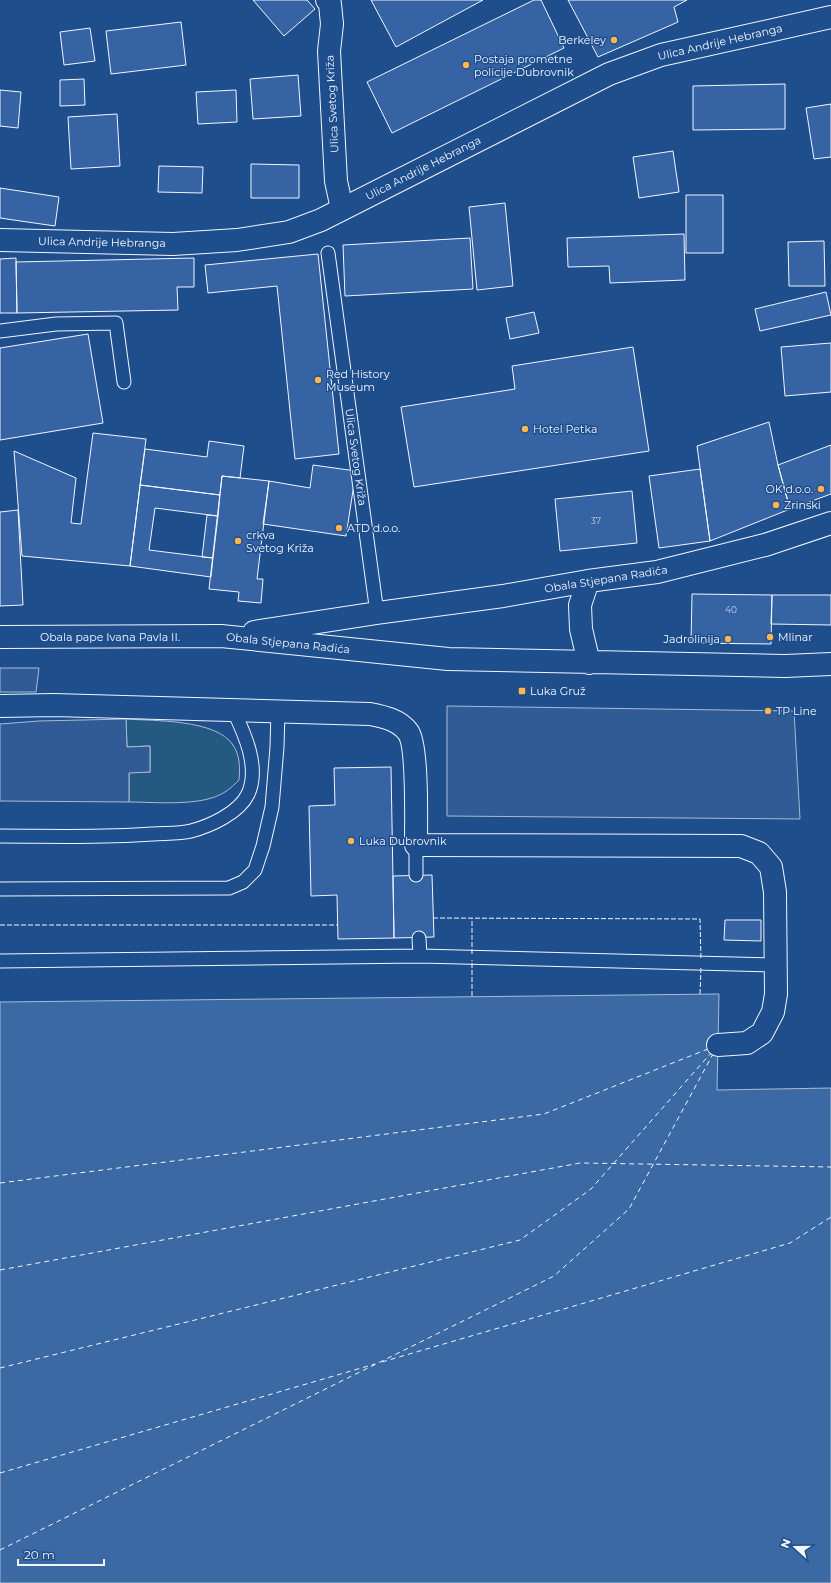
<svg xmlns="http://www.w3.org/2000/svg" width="831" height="1583" font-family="Montserrat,sans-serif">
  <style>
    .green { fill: #245a82; stroke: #a8bbd7 }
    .parking { fill: #305b95; stroke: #a8bbd7 }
    .water { fill: #3b69a3; stroke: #a8bbd7 }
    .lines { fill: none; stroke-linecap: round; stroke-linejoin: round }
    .ferry { stroke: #f2f6ff; stroke-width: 1; stroke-dasharray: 5 4; stroke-linecap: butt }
    .building { fill: #3563a3; stroke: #f2f6ff }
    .lane-casing { stroke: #f2f6ff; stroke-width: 15 }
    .street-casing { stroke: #f2f6ff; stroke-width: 24 }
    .secondary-casing { stroke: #f2f6ff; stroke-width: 24 }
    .lane { stroke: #1f4e8c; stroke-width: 13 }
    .street { stroke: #1f4e8c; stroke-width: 22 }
    .secondary { stroke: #1f4e8c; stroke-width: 22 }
    .fence { stroke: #f2f6ff; stroke-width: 1; stroke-dasharray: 5 2; stroke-linecap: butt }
    .poi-dot { fill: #ffb74d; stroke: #1f4e8c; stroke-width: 1.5 }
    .labels { text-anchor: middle; stroke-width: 3; stroke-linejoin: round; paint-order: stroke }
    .number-label { font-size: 9px; fill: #c3d1e8 }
    .poi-label { font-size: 11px; fill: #f2f6ff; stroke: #1f4e8c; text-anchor: start }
    .street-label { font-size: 11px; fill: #f2f6ff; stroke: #1f4e8c }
  </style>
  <rect width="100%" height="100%" fill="#1f4e8c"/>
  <path class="green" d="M126,719C154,721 216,719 233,745C240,755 240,768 239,780C235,784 230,789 225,792C202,807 156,802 129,802V772H150V746L127,747Z"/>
  <path class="parking" d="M0,668H39L36,692H0Z
    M447,706L794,711L800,819L447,816Z
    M126,719L127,747L150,746V772L129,773V802L0,801V724L39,721Z"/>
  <path class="water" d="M719,994L717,1090L831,1088V1583H0V1002Z"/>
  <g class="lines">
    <path class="ferry" d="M0,1183L544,1114L708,1049
      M0,1270L580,1163L831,1167
      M382,1362L790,1243L831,1217
      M0,1368L520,1240L591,1189L711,1053
      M0,1473L375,1364
      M0,1550L554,1276L629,1209L713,1054"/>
  </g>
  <path class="building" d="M253,0H307L315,9L284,36Z
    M371,0H483L396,47Z
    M534,0H541L564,48L392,133L367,82Z
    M568,0H687L674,7L678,22L598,57Z
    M181,22L186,65L111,74L106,31Z
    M90,28L95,61L64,65L60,32Z
    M298,75L301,116L253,119L250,79Z
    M84,79L85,105L60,106V80Z
    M785,84V129L693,130V86Z
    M0,90L21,92L18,128L0,126Z
    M236,90L237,122L198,124L196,92Z
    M831,104V157L814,159L806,108Z
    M117,114L120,166L71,169L68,117Z
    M673,151L679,192L639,198L633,157Z
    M251,164L299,165V198H251Z
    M159,166L203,167L202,193L158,192Z
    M0,188L59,197L55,226L0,218Z
    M686,195H723V253H686Z
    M505,203L513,286L477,290L469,207Z
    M684,234L685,280L610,283L609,266L568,267L567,238Z
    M470,238L473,289L345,296L343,245Z
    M824,241L825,286H789L788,242Z
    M318,254L339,454L295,459L277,286L208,293L205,265Z
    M16,258L17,313H0V259Z
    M194,258V287H177L178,310L17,313L16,262Z
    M826,292L831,315L760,331L755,309Z
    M534,312L539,333L510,339L506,318Z
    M88,334L103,423L0,440V348Z
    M831,343V392L785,396L781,347Z
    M633,347L649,451L414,487L401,407L515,389L512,366Z
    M769,422L778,465L790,509L710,541L697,446Z
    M93,433L146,439L130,566L22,556L14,451L76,478L71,523L81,524Z
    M209,441L244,446L240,478L222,476L220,495L140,485L145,449L207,457Z
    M831,445V494L790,509L778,465Z
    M313,465L356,471L346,536L263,524L269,481L310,488Z
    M700,469L710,541L659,548L649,476Z
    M222,476L269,481L257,579H263L261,603L238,601L239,592L209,589Z
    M140,485L220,495L218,516L155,508L149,550L213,558L211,577L130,566Z
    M632,491L637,543L560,551L555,499Z
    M18,510L23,605L0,606V512Z
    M207,515L218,516L213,558L202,557Z
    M692,594L772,595L771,644L691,643Z
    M772,595H831V625L771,624Z
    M391,767L394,938L338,939L337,895L311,896L309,806L335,805L334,768Z
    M432,875L434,937L394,938L393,876Z
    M725,920H761V941L724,940Z"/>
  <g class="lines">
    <defs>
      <path id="lane" d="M328,253L377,613
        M0,331L56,324L116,323L124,382
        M0,836C50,836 101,838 152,834C164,833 179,834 191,831C210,826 239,813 248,794C260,768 245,734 233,710
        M416,845V875
        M0,889L229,888L243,882L255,870L263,846L272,807L277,747L278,711
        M419,938L420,956
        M0,961L420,956L776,965"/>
      <path id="street" d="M327,0L330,4L332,24L329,51L336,181L342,209
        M0,706L54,705L370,714C385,717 399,720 408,732C418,745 416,825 416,845L741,846L759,853L771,867L775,892L776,994L773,1012L762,1033L747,1043L718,1045"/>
      <path id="secondary" d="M0,240L173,244L237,240L289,232L321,220L609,74L661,55L831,17
        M588,581L580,605L581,629L589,663
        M254,632L377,613L503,596L588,581L657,572L765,545L831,523
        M0,637L221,636L448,659L785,666L831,664"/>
    </defs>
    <use href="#lane" class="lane-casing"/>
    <use href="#street" class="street-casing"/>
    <use href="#secondary" class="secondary-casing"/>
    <use href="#lane" class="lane"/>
    <use href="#street" class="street"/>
    <use href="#secondary" class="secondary"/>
    <path class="fence" d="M433,918L700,919L701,960
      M0,925H337
      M472,954V918
      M700,994L701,968
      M472,996V960"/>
  </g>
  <g class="poi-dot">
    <circle cx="614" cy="40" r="4"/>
    <circle cx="466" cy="65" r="4"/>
    <circle cx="318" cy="380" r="4"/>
    <circle cx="525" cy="429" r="4"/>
    <circle cx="821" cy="489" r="4"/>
    <circle cx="776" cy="505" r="4"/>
    <circle cx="339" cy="528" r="4"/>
    <circle cx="238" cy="541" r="4"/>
    <circle cx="770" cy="637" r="4"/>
    <circle cx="728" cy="639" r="4"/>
    <rect x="518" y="687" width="8" height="8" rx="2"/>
    <circle cx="768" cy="711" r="4"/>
    <circle cx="351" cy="841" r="4"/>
  </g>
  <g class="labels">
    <g class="number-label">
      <text x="596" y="524">37</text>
      <text x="731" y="613">40</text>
    </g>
    <g class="poi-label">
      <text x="606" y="44" text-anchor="end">Berkeley</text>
      <text x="474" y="63">Postaja prometne<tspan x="474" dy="13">policije Dubrovnik</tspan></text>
      <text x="326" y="378">Red History<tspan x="326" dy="13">Museum</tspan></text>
      <text x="533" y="433">Hotel Petka</text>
      <text x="813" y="493" text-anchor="end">OK d.o.o.</text>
      <text x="784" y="509">Zrinski</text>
      <text x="347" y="532">ATD d.o.o.</text>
      <text x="246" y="539">crkva<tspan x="246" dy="13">Svetog Križa</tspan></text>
      <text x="778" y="641">Mlinar</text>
      <text x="720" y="643" text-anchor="end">Jadrolinija</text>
      <text x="530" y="695">Luka Gruž</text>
      <text x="776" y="715">TP Line</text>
      <text x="359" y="845">Luka Dubrovnik</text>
    </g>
    <g class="street-label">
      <text transform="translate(720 42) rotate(-13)" y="4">Ulica Andrije Hebranga</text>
      <text transform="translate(332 104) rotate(-93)" y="4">Ulica Svetog Križa</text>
      <text transform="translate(423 168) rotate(-27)" y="4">Ulica Andrije Hebranga</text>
      <text transform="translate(102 242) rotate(1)" y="4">Ulica Andrije Hebranga</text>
      <text transform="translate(356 457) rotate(82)" y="4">Ulica Svetog Križa</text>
      <text transform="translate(606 579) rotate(-9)" y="4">Obala Stjepana Radića</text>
      <text x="110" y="641">Obala pape Ivana Pavla II.</text>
      <text transform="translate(288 643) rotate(6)" y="4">Obala Stjepana Radića</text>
    </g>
  </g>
  <g transform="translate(795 1547) rotate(291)" stroke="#1f4e8c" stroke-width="3" paint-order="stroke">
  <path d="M0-3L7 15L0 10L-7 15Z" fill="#f2f6ff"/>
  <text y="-6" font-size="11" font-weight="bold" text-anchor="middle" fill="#f2f6ff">N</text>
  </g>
  <path d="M18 1559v6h86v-6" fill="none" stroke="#f2f6ff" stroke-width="2"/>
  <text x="24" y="1559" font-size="12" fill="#f2f6ff" stroke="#1f4e8c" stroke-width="3" paint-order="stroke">20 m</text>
</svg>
